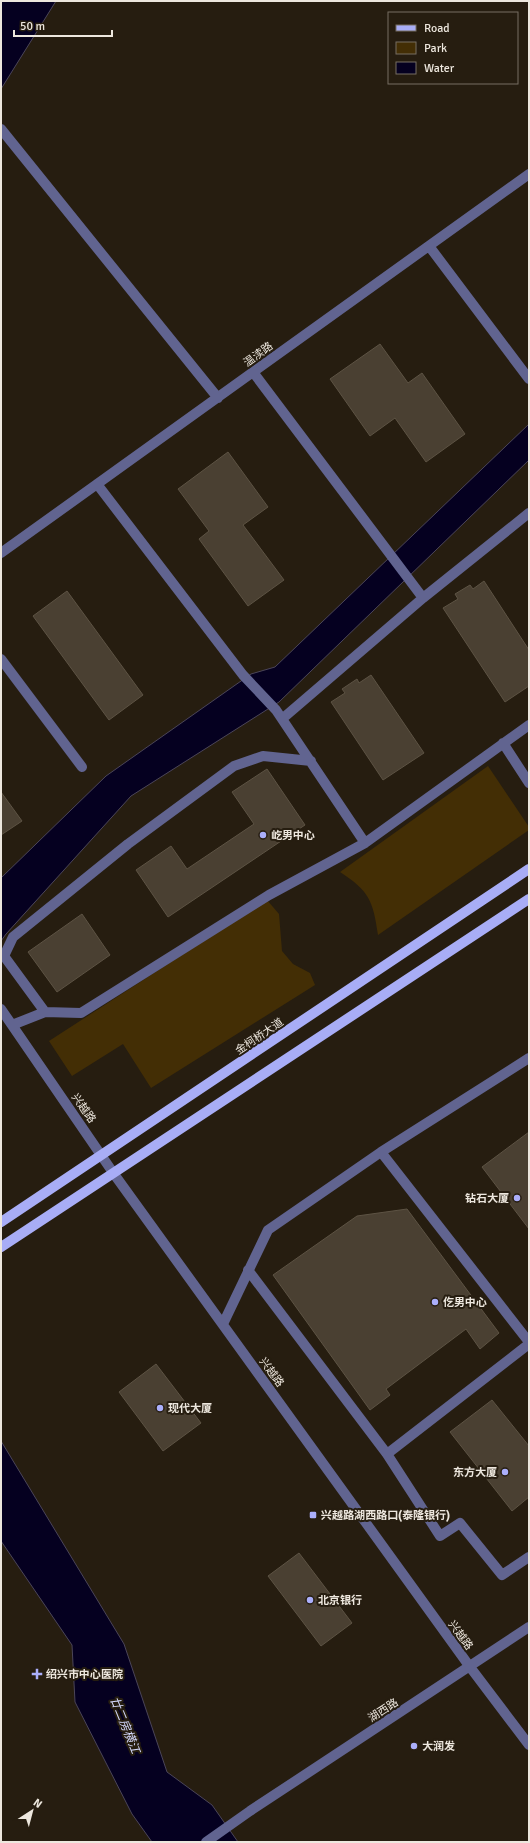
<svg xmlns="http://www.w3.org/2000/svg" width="530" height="1843" font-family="Signika,'Noto Sans SC',sans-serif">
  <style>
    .green { fill: #432e05 }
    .water { fill: #050020; stroke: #4b4559 }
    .building { fill: #4a4032; stroke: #5d5344 }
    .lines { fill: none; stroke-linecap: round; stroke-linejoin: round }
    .minor { stroke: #616490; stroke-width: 10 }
    .major { stroke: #a8adf6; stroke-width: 10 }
    .poi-dot { fill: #abaffb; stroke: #261d10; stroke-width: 1.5 }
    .labels { text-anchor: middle; stroke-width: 4; stroke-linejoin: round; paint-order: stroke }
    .street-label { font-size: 11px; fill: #ede7de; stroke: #261d10 }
    .poi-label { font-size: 11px; font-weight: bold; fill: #ede7de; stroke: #261d10; text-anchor: start }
    .water-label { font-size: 12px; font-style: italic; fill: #d4d8fb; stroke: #261d10 }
  </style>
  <rect width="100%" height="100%" fill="#261d10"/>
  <path class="green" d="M488,766L529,827V830L378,935C373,900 369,891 340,872Z
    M267,900L279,914L282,951L293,964L310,973L315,985L151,1088L123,1044L72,1076L49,1041Z"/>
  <path class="water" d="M1,1H56L1,89Z
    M529,424V460L279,702L131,796L6,934L1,941V878L106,776L251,674L275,667Z
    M1,1441L124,1644L167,1772L212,1805L238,1842H152L132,1814L75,1702L72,1645L1,1541Z"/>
  <path class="building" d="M380,344L408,383L422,373L465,434L426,462L395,418L370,436L330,379Z
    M228,452L268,507L243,525L284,580L248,606L199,539L209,531L178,489Z
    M484,581L529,650V686L505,702L443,608L458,599L455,594L470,585L473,589Z
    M67,591L143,695L109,720L33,616Z
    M371,675L424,753L383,780L331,702L345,693L342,689L357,679L359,683Z
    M267,769L305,825L168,917L136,870L171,846L187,869L254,824L232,792Z
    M1,792L22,821L1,835Z
    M82,914L110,955L57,992L28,952Z
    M529,1132V1229L482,1167Z
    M407,1209L499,1333L480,1349L466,1329L386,1389L390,1395L370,1410L273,1275L357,1216Z
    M156,1364L201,1423L163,1451L119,1392Z
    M492,1400L529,1446V1497L512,1511L450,1432Z
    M299,1553L352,1623L321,1646L268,1576Z"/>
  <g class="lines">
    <path class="minor" d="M1,129L218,398
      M429,246L529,379
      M253,372L423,598
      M97,484L243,675L276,710L365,843
      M1,553L529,174
      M1,659L82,767
      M282,719L423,598L529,513
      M503,743L529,783
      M1,1009L114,1174L470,1667L529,1745
      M45,1012L4,956L13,937L128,844L234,766L263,756L311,761
      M12,1025L45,1012L81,1013L269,895L365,843L529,725
      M381,1152L529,1342
      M248,1270L387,1454L440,1536L460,1523L502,1575L529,1557
      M223,1324L268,1230L381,1152L529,1058
      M387,1454L529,1344
      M206,1842L250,1811L529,1627"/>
    <path class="major" d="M1,1222L529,869
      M1,1247L529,899"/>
  </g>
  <g class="poi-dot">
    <circle cx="263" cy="835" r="4"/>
    <circle cx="517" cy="1198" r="4"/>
    <circle cx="435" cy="1302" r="4"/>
    <circle cx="160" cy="1408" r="4"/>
    <circle cx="505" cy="1472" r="4"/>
    <rect x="309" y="1511" width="8" height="8" rx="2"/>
    <circle cx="310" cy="1600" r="4"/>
    <path d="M35 1668h4v4h4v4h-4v4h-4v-4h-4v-4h4z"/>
    <circle cx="414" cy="1746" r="4"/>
  </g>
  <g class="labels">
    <g class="street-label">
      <text transform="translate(258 354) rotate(-36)" y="4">温渎路</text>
      <text transform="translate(259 1036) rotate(-34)" y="4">金柯桥大道</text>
      <text transform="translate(84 1108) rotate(55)" y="4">兴越路</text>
      <text transform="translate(272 1372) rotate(54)" y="4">兴越路</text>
      <text transform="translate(461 1635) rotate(54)" y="4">兴越路</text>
      <text transform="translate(383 1710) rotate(-33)" y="4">湖西路</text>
    </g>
    <g class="poi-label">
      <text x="271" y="839">屹男中心</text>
      <text x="509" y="1202" text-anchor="end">钻石大厦</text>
      <text x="443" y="1306">仡男中心</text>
      <text x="168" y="1412">现代大厦</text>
      <text x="497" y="1476" text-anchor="end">东方大厦</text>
      <text x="321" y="1519">兴越路湖西路口(泰隆银行)</text>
      <text x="318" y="1604">北京银行</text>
      <text x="46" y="1678">绍兴市中心医院</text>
      <text x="422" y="1750">大润发</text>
    </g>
    <g class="water-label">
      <text transform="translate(125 1725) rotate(68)" y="4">廿二房横江</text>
    </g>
  </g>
  <rect width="530" height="1843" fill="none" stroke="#ede7de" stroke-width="4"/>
  <rect x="388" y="12" width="130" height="72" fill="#261d10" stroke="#766e62"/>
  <rect x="396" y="25" width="20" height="6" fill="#a8adf6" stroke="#766e62"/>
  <text x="424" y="32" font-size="12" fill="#ede7de">Road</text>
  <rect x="396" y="42" width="20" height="12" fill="#432e05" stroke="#766e62"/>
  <text x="424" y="52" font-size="12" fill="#ede7de">Park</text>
  <rect x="396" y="62" width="20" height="12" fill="#050020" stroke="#766e62"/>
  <text x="424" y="72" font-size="12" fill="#ede7de">Water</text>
  <g transform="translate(32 1811) rotate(36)" stroke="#261d10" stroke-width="3" paint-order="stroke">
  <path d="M0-3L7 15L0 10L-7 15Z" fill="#ede7de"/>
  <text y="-6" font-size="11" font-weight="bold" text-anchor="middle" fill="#ede7de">N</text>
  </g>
  <path d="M14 30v6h98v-6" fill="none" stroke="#ede7de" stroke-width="2"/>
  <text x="20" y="30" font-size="12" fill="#ede7de" stroke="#261d10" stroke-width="3" paint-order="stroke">50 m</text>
</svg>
